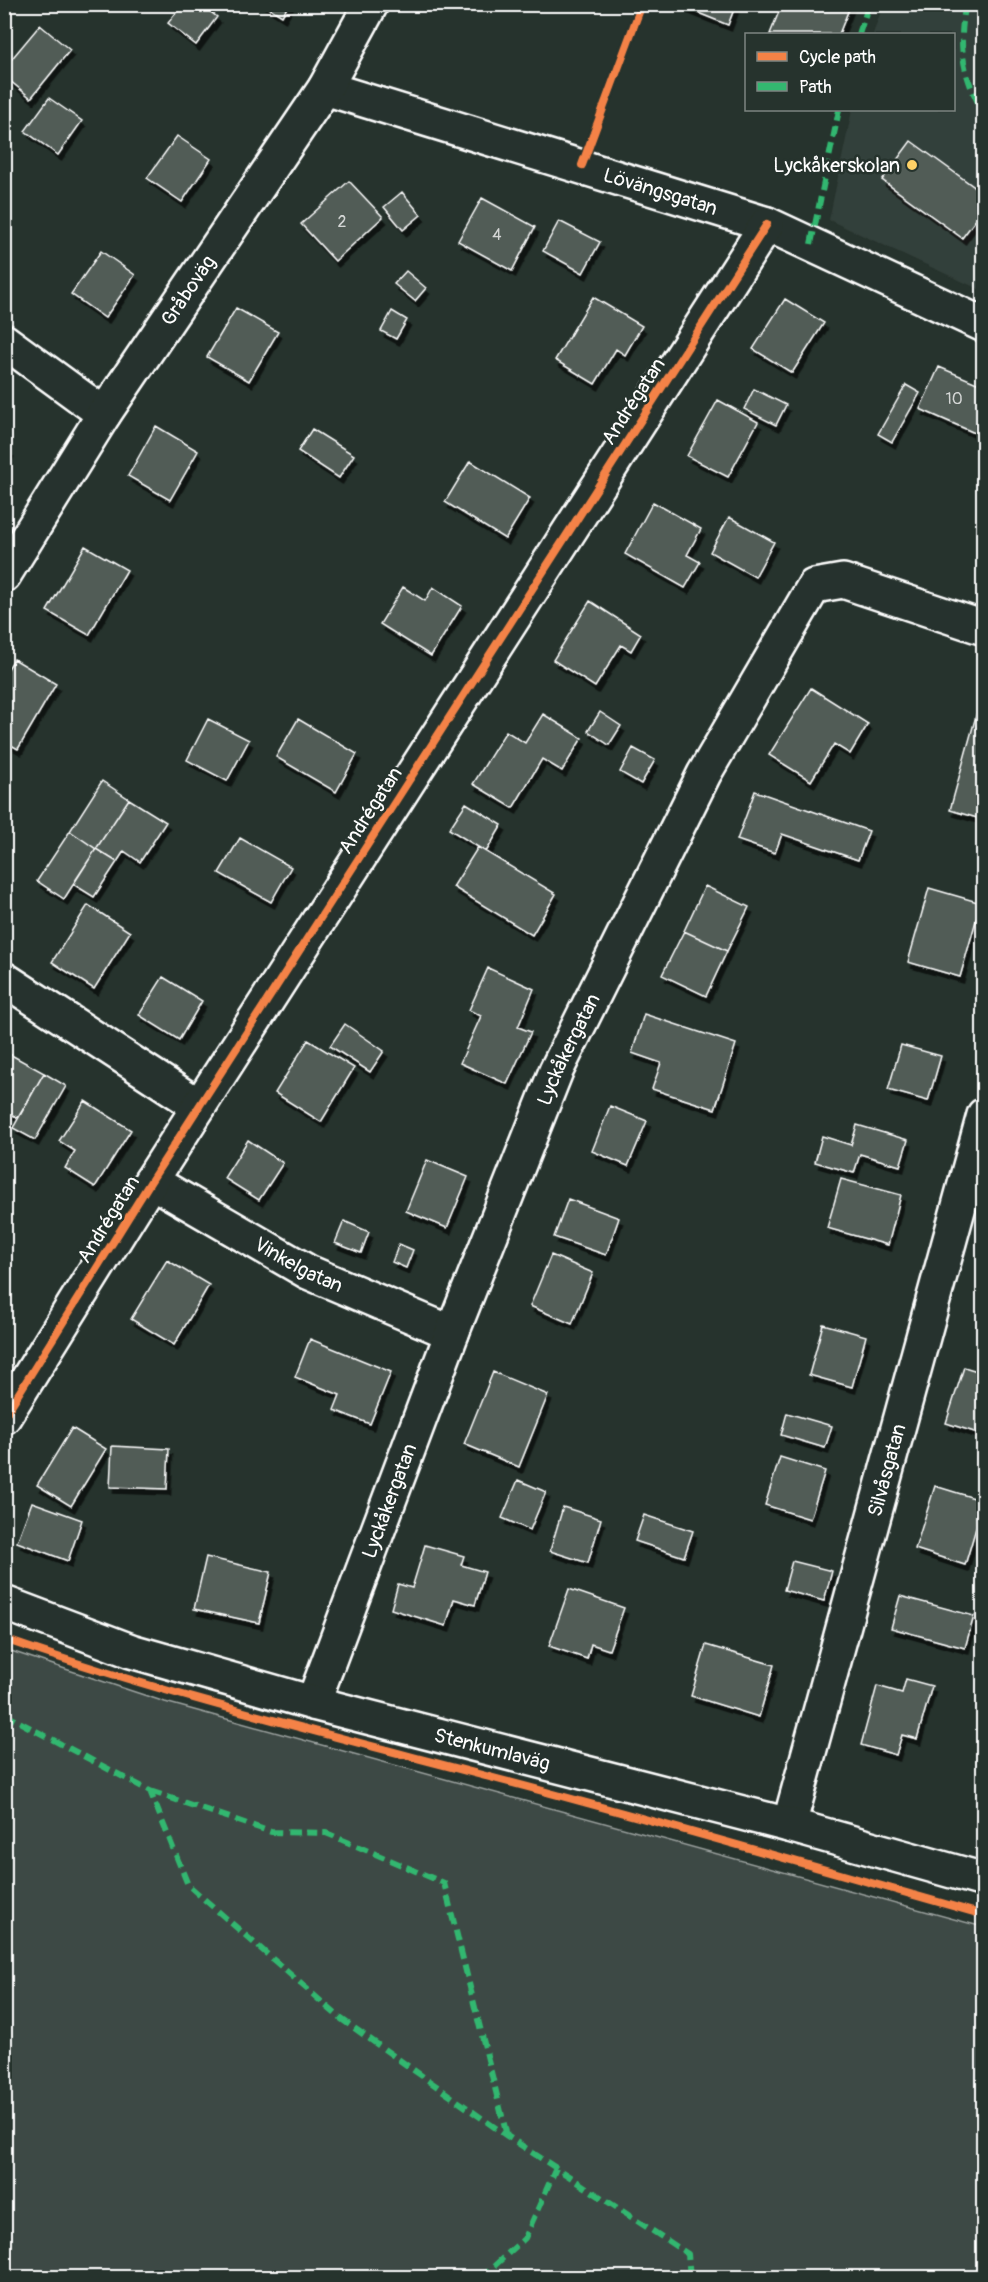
<svg xmlns="http://www.w3.org/2000/svg" width="988" height="2282" font-family="Pangolin,sans-serif">
  <style>
    .built { fill: #333f3a }
    .green { fill: #3e4944; stroke: #9ea4a2; stroke-width: 1.5 }
    .building { fill: #515c57; stroke: #fff; stroke-width: 1.5; filter: url(#shadow) }
    .lines { fill: none; stroke-linecap: round; stroke-linejoin: round }
    .minor-casing { stroke: #fff; stroke-width: 38 }
    .tertiary-casing { stroke: #fff; stroke-width: 38 }
    .minor { stroke: #26332d; stroke-width: 33 }
    .tertiary { stroke: #26332d; stroke-width: 33 }
    .quiet { stroke: #33b770; stroke-width: 6; stroke-dasharray: 12 6; stroke-linecap: butt }
    .cycleway-casing { stroke: #26332d; stroke-width: 11 }
    .cycleway { stroke: #f48246; stroke-width: 8 }
    .poi-dot { fill: #ffd166; stroke: #26332d; stroke-width: 2 }
    .labels { text-anchor: middle; stroke-width: 5; stroke-linejoin: round; paint-order: stroke }
    .number-label { font-size: 16px; fill: #d4d6d5 }
    .poi-label { font-size: 20px; fill: #fff; stroke: #26332d; text-anchor: end }
    .street-label { font-size: 20px; fill: #fff; stroke: #26332d }
  </style>
  <defs>
    <filter id="shadow"><feDropShadow dx="3.5" dy="6" stdDeviation="0" flood-color="#0009"/></filter>
  </defs>
  <rect width="100%" height="100%" fill="#26332d"/>
  <filter id="ink" filterUnits="userSpaceOnUse"><feTurbulence type="fractalNoise" baseFrequency=".0167" numOctaves="2"/><feDisplacementMap in="SourceGraphic" scale="12" xChannelSelector="R" yChannelSelector="G"/><feConvolveMatrix kernelMatrix="1 2 1 2 8 2 1 2 1" color-interpolation-filters="sRGB"/></filter>
  <g filter="url(#ink)">
    <path class="built" d="M883,5H983V291L829,220L852,110H954V34H873Z"/>
    <path class="green" d="M5,1649L165,1702L983,1927V2277H5Z"/>
    <path class="building" d="M183,4H200L217,17L196,45L168,23Z
      M263,4H289L282,16Z
      M676,4H736L728,25Z
      M782,4H851L839,34H770Z
      M40,25L70,50L31,98L4,76V68Z
      M49,98L82,121L58,155L25,131Z
      M177,136L211,159L182,202L147,178Z
      M911,141L984,194V209L962,238L882,180Z
      M349,181L383,217L335,261L301,224Z
      M402,192L421,215L403,230L384,207Z
      M482,198L535,227L512,271L458,241Z
      M559,221L600,242L583,273L543,251Z
      M101,251L135,275L105,318L71,294Z
      M406,271L426,288L415,301L394,284Z
      M593,297L642,326L625,355L616,349L595,384L555,360Z
      M785,299L824,323L792,373L753,349Z
      M236,308L278,332L249,381L207,357Z
      M392,311L407,320L396,339L381,331Z
      M939,367L984,386V437L920,409Z
      M906,385L920,393L892,442L878,434Z
      M754,389L786,405L776,425L744,409Z
      M718,400L758,422L728,477L687,456Z
      M156,426L198,451L170,500L128,476Z
      M312,429L354,455L339,478L298,451Z
      M4,448L10,451L4,461Z
      M470,461L530,498L505,539L445,502Z
      M653,502L701,529L687,555L700,562L685,588L625,554Z
      M729,517L774,542L755,577L710,552Z
      M85,546L127,570L89,635L47,611Z
      M403,587L425,601L433,587L462,606L431,656L380,624Z
      M590,601L641,634L631,651L621,645L595,687L553,660Z
      M14,659L56,684L18,749L4,741V675Z
      M811,688L868,724L850,754L834,744L811,781L769,755Z
      M982,694H984V820L950,810Z
      M600,712L621,726L609,745L588,731Z
      M543,714L582,738L562,771L542,759L513,808L473,784L506,731L525,743Z
      M208,719L249,740L227,781L187,760Z
      M298,719L357,754L336,792L276,757Z
      M633,748L655,760L641,784L620,772Z
      M102,781L129,799L96,849L70,831Z
      M755,791L869,831L858,860L782,834L775,853L737,840Z
      M129,799L166,822L140,862L124,851L117,862L96,849Z
      M466,803L502,825L486,852L449,829Z
      M70,831L96,849L64,899L37,881Z
      M240,838L291,867L271,902L219,873Z
      M478,847L556,894L532,935L453,887Z
      M96,849L117,862L94,897L73,884Z
      M705,886L749,907L727,951L684,931Z
      M929,888L981,903L960,977L908,962Z
      M88,905L130,932L94,989L52,962Z
      M684,931L727,951L706,996L662,975Z
      M488,968L534,989L518,1027L531,1032L507,1084L460,1063L481,1016L469,1010Z
      M163,977L202,1001L179,1040L139,1015Z
      M644,1014L736,1044L715,1109L652,1089L661,1063L632,1053Z
      M345,1024L384,1051L370,1072L330,1046Z
      M308,1040L354,1068L321,1122L275,1093Z
      M901,1045L941,1056L928,1101L888,1090Z
      M4,1051L44,1073L18,1118L4,1110Z
      M44,1073L66,1086L35,1140L13,1128Z
      M85,1101L131,1130L95,1187L65,1168L75,1151L59,1141Z
      M610,1106L647,1121L628,1166L592,1151Z
      M857,1125L908,1140L900,1166L860,1154L854,1173L815,1162L822,1136L851,1145Z
      M248,1140L283,1163L259,1200L224,1178Z
      M427,1160L468,1177L447,1228L406,1211Z
      M841,1179L901,1195L888,1245L827,1228Z
      M568,1199L619,1218L606,1255L554,1237Z
      M344,1221L369,1232L361,1253L335,1243Z
      M399,1244L413,1250L406,1268L392,1262Z
      M551,1255L593,1273L572,1324L530,1306Z
      M167,1260L209,1285L174,1345L131,1319Z
      M984,1304V1329L977,1327Z
      M823,1324L866,1336L852,1387L809,1375Z
      M310,1339L391,1372L370,1424L334,1410L340,1395L295,1377Z
      M964,1367L984,1373V1435L946,1423Z
      M493,1372L548,1395L519,1467L464,1444Z
      M787,1413L832,1426L825,1448L781,1435Z
      M72,1428L106,1449L71,1506L37,1485Z
      M112,1446L169,1449L167,1489L110,1487Z
      M780,1457L825,1471L810,1519L765,1505Z
      M518,1480L546,1492L530,1530L502,1518Z
      M935,1486L984,1501L965,1565L915,1549Z
      M32,1502L82,1520L68,1561L17,1542Z
      M563,1507L601,1519L588,1563L550,1551Z
      M644,1515L693,1531L684,1557L635,1541Z
      M425,1545L464,1556L461,1565L485,1572L475,1605L454,1599L446,1626L391,1609L398,1584L412,1588Z
      M206,1557L271,1572L259,1623L194,1609Z
      M792,1561L832,1571L824,1601L784,1590Z
      M569,1589L624,1608L609,1650L591,1644L587,1659L549,1646Z
      M900,1596L974,1616L965,1648L891,1628Z
      M706,1645L774,1665L759,1717L691,1696Z
      M906,1679L932,1686L917,1739L902,1735L896,1755L861,1745L877,1686L902,1693Z"/>
    <g class="lines">
      <defs>
        <g id="minor">
          <path id="s1" d="M325,88L767,224L984,325"/>
          <path d="M4,341L104,414"/>
          <path id="s2" d="M4,575L104,414L325,88L371,4"/>
          <path d="M4,979L199,1106"/>
          <path id="s3" d="M151,1181L308,1272L452,1333"/>
          <path d="M4,1417L151,1181L767,224"/>
          <path id="s4" d="M313,1703L452,1333L556,1071L704,774L814,586L843,581L984,628"/>
          <path id="s5" d="M789,1825L984,1115"/>
        </g>
        <g id="tertiary">
          <path id="s6" d="M4,1603L131,1651L313,1703L789,1825L984,1880"/>
        </g>
      </defs>
      <use href="#minor" class="minor-casing"/>
      <use href="#tertiary" class="tertiary-casing"/>
      <use href="#minor" class="minor"/>
      <use href="#tertiary" class="tertiary"/>
      <path class="quiet" d="M966,4C957,44 963,78 984,113
        M859,34L869,4
        M811,244L839,110
        M4,1714L150,1791L188,1885L340,2018L507,2136L688,2254L690,2278
        M150,1791L271,1832L326,1833L444,1883L507,2136
        M481,2278L525,2238L556,2168"/>
      <defs>
        <path id="cycleway" d="M582,165L642,4
          M4,1417L151,1181L767,224
          M4,1639C183,1701 368,1744 550,1793C695,1832 839,1874 984,1915"/>
      </defs>
      <use href="#cycleway" class="cycleway-casing"/>
      <use href="#cycleway" class="cycleway"/>
    </g>
  </g>
  <circle class="poi-dot" cx="912" cy="165" r="6"/>
  <g class="labels">
    <g class="number-label">
      <text x="342" y="227">2</text>
      <text x="497" y="240">4</text>
      <text x="954" y="404">10</text>
    </g>
    <g class="poi-label">
      <text x="900" y="172">Lyckåkerskolan</text>
    </g>
    <g class="street-label">
      <text dy="7" stroke="none"><textPath href="#s1" startOffset="351">Lövängsgatan</textPath></text>
      <text dy="7" stroke="none"><textPath href="#s2" startOffset="339">Gråboväg</textPath></text>
      <text transform="translate(633 401) rotate(-57)" y="7">Andrégatan</text>
      <text transform="translate(370 810) rotate(-57)" y="7">Andrégatan</text>
      <text dy="7" stroke="none"><textPath href="#s4" startOffset="702">Lyckåkergatan</textPath></text>
      <text transform="translate(108 1219) rotate(-58)" y="7">Andrégatan</text>
      <text dy="7" stroke="none"><textPath href="#s3" startOffset="170">Vinkelgatan</textPath></text>
      <text dy="7" stroke="none"><textPath href="#s5" startOffset="368">Silvåsgatan</textPath></text>
      <text dy="7" stroke="none"><textPath href="#s4" startOffset="216">Lyckåkergatan</textPath></text>
      <text dy="7" stroke="none"><textPath href="#s6" startOffset="510">Stenkumlaväg</textPath></text>
    </g>
  </g>
  <rect width="988" height="2282" fill="none" stroke="#26332d" stroke-width="24"/>
  <rect x="12" y="12" width="964" height="2258" fill="none" stroke="#fff" stroke-width="2" filter="url(#ink)"/>
  <rect x="745" y="33" width="210" height="78" fill="#26332d" stroke="#7d8581" stroke-width="1.5"/>
  <rect x="757" y="52" width="30" height="9" fill="#f48246" stroke="#7d8581" stroke-width="1.5"/>
  <text x="799" y="63" font-size="18" fill="#ffffff">Cycle path</text>
  <rect x="757" y="82" width="30" height="9" fill="#33b770" stroke="#7d8581" stroke-width="1.5"/>
  <text x="799" y="93" font-size="18" fill="#ffffff">Path</text>
</svg>
